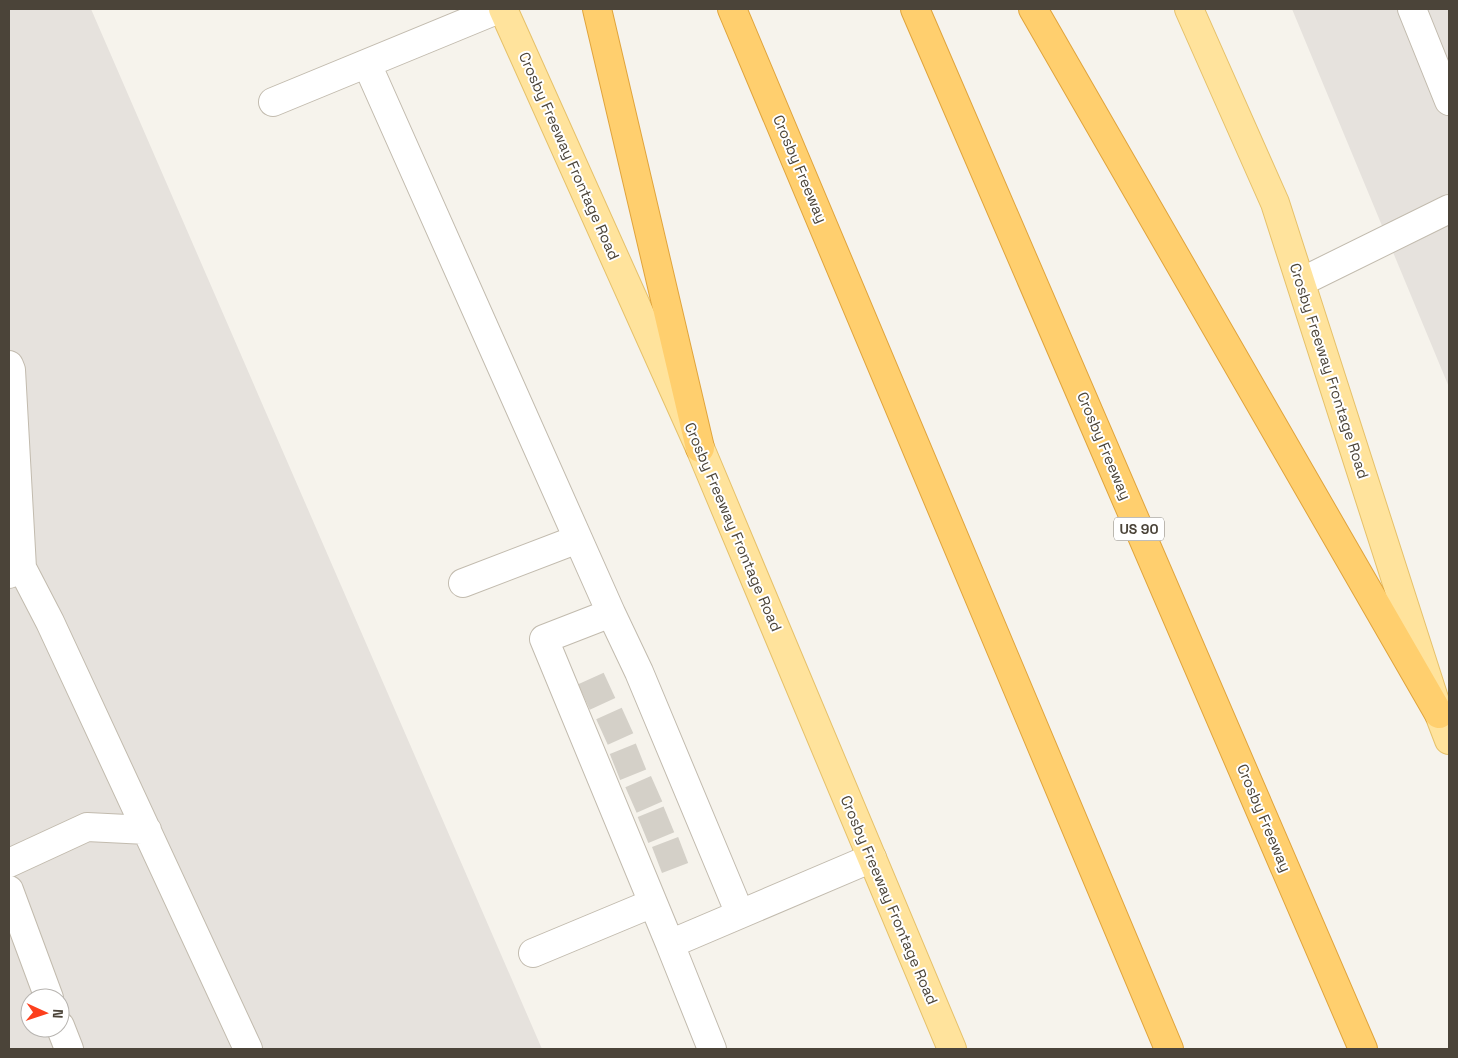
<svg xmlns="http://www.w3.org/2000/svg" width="1458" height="1058" font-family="'Space Grotesk',sans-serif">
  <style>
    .industrial { fill: #e6e2dd; fill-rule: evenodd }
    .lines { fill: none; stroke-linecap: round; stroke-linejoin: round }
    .minor-tunnel { stroke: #d4d0c8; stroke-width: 28; stroke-dasharray: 28 14; stroke-linecap: butt }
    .minor-casing { stroke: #c2bbae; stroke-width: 30 }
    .major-casing { stroke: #e6c16a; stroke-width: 30 }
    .highway-casing { stroke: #e0a43c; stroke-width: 30 }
    .minor { stroke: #fff; stroke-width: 28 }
    .major { stroke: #ffe39c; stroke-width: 28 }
    .highway { stroke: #ffcf6e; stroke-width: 28 }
    .labels { text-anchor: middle; stroke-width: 4; stroke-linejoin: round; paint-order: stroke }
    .shield { fill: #fff; stroke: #817c74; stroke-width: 1 }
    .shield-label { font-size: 14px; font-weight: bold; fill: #4b4439 }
    .street-label { font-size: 15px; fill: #4b4439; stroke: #fff }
  </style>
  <rect width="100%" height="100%" fill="#f6f3ec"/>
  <path class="industrial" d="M9,9H91L542,1049H9ZM30,998H60V1028H30Z
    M1292,9H1449V387Z"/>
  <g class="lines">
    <path class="minor-tunnel" d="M584,697L619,681
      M602,732L635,717
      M615,767L650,753
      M631,800L665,785
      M643,830L677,816
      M657,860L691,847"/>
    <defs>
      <path id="minor" d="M1412,9L1449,101
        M367,64L611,613L544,639L670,944L872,858
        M273,102L499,9
        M1301,282L1449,209
        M9,365L11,370L22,568
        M9,574L22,568L50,622L248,1049
        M463,583L578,539
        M611,613L639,672L740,914
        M9,863L87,827L147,830
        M9,890L49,998
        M670,944L712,1049
        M533,953L653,903
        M60,1026L69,1049"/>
      <path id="major" d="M503,9L700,448L952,1049
        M1189,9L1275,203L1439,714L1449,740"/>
      <path id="highway" d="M597,9L700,448
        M732,9L1169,1049
        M915,9L1363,1049
        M1033,9L1439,714"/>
    </defs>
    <use href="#minor" class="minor-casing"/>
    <use href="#major" class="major-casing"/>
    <use href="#highway" class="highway-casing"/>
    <use href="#minor" class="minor"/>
    <use href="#major" class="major"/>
    <use href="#highway" class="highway"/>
  </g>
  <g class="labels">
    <rect class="shield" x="1114" y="517.5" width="50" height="23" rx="4"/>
    <g class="shield-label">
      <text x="1139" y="534">US 90</text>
    </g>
    <g class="street-label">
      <text transform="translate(569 156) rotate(66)" y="5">Crosby Freeway Frontage Road</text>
      <text transform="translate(800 169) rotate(67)" y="5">Crosby Freeway</text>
      <text transform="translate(1329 371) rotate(72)" y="5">Crosby Freeway Frontage Road</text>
      <text transform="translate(1104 446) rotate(67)" y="5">Crosby Freeway</text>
      <text transform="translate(733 527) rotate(67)" y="5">Crosby Freeway Frontage Road</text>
      <text transform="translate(1264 818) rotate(67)" y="5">Crosby Freeway</text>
      <text transform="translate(889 900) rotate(67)" y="5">Crosby Freeway Frontage Road</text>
    </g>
  </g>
  <rect width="1458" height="1058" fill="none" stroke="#4b4439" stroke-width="20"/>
  <g transform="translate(45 1013) rotate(93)"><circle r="24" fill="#ffffff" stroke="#b7b4b0"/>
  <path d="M0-4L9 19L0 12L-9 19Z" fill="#fc3f1d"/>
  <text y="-8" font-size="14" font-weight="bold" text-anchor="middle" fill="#4b4439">N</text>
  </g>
</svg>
